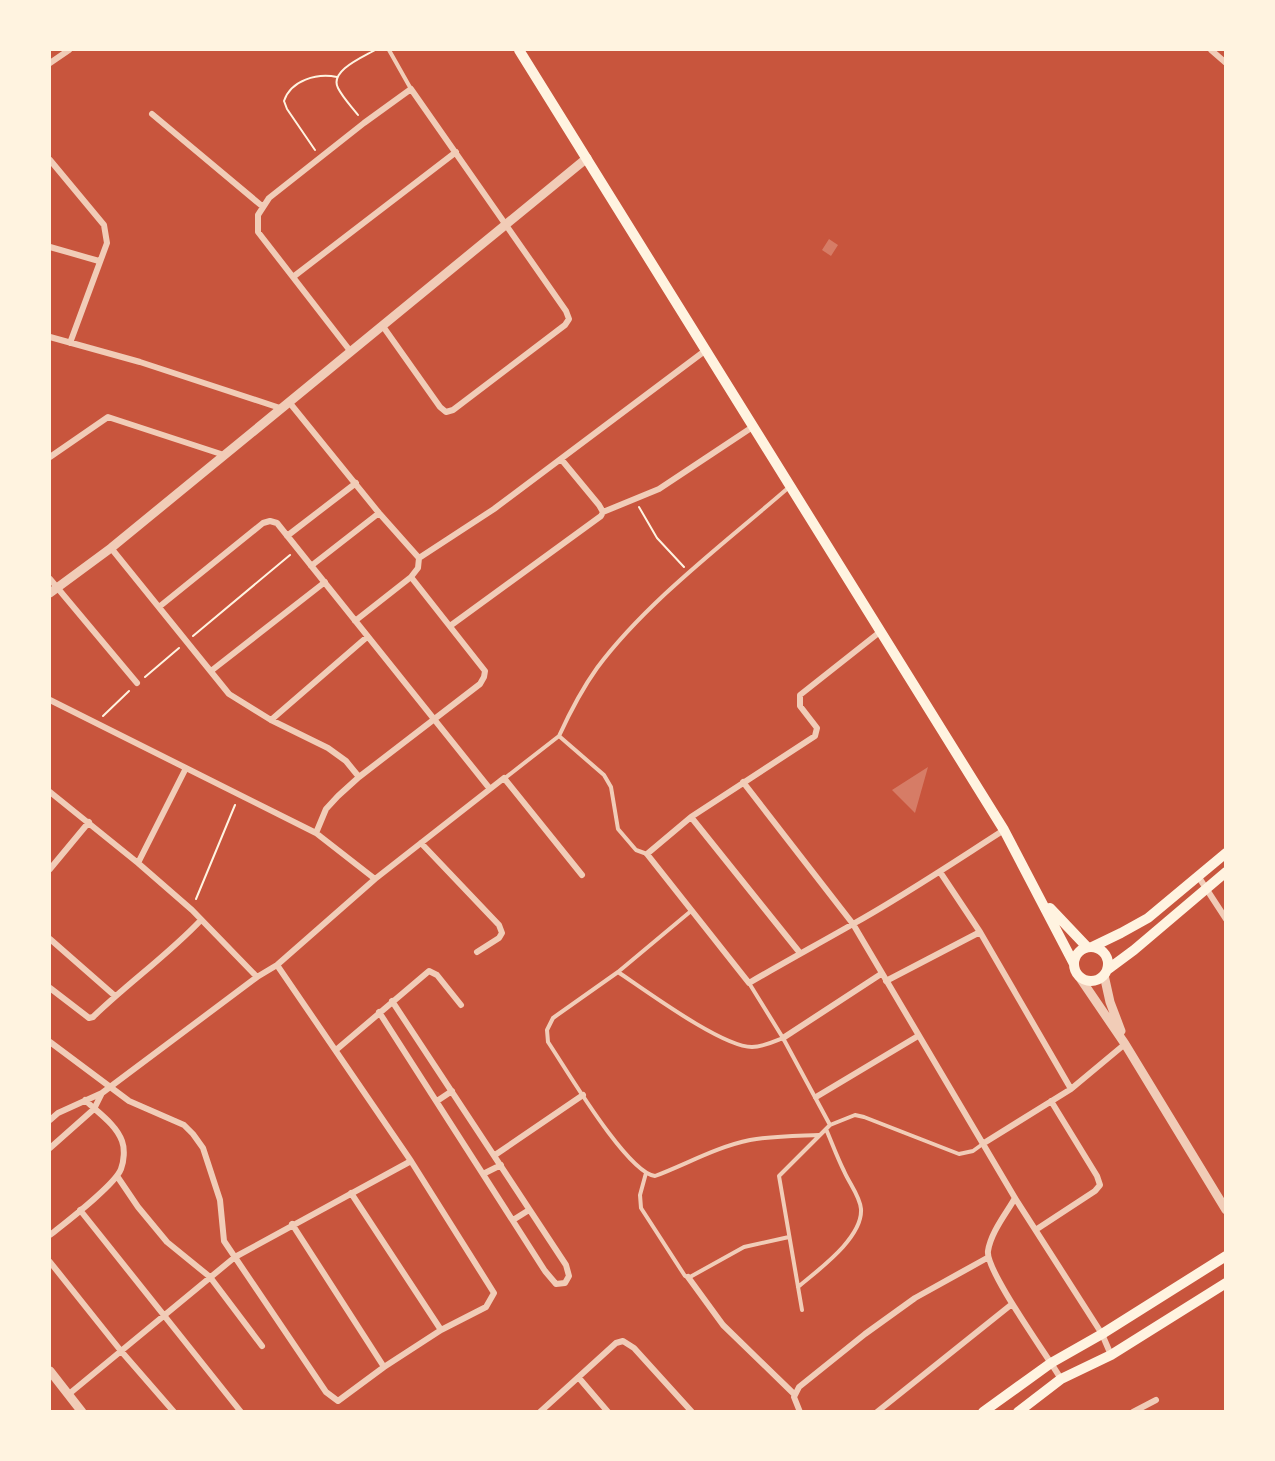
<svg xmlns="http://www.w3.org/2000/svg" width="1275" height="1461" font-family="Karla,sans-serif">
  <style>
    .building { fill: #d67c66 }
    .lines { fill: none; stroke-linecap: round; stroke-linejoin: round }
    .path { stroke: #fff3e0; stroke-width: 2 }
    .service { stroke: #f1ccb7; stroke-width: 4 }
    .minor { stroke: #f1ccb7; stroke-width: 6 }
    .tertiary { stroke: #f1ccb7; stroke-width: 9 }
    .secondary { stroke: #fff3e0; stroke-width: 10 }
  </style>
  <rect width="100%" height="100%" fill="#c8553d"/>
  <path class="building" d="M829,239L838,245L831,256L822,250Z
    M928,767L915,813L892,790Z"/>
  <g class="lines">
    <path class="path" d="M358,115C352,107 343,98 338,88C329,71 363,57 375,50
      M315,150L287,109L284,101C291,80 317,73 337,77
      M639,507L657,538L684,567
      M193,636L290,555
      M145,677L179,648
      M103,716L129,691
      M196,899L235,805"/>
    <path class="service" d="M389,50L411,89
      M559,736C570,712 582,689 597,668C647,601 725,543 788,488
      M505,778L559,736L604,775L611,787L618,829L636,850L647,854
      M691,911L618,972C645,990 722,1047 752,1047C763,1047 773,1042 783,1038
      M618,972L553,1018L547,1030L548,1042C565,1067 627,1173 655,1176C687,1164 716,1147 750,1140C772,1136 796,1136 819,1135
      M749,983L783,1038L830,1125L779,1176L802,1310
      M830,1125L855,1115L864,1117L959,1154L973,1151L984,1143
      M646,1173L640,1195L641,1208L685,1276L690,1277L744,1247L789,1237
      M798,1287C818,1270 863,1238 861,1209C860,1196 849,1183 844,1171C837,1157 832,1143 826,1129"/>
    <path class="minor" d="M1211,50L1226,63
      M50,63L69,50
      M152,114L262,206
      M50,160L104,225L107,243L70,343
      M50,247L99,261
      M293,277L456,152
      M50,337L140,362L280,408
      M351,352L258,232V215L269,198L364,123L411,89L566,311L569,319L565,325L453,410L446,412L440,407L382,325
      M289,402L379,513L419,558L418,568L411,577L485,671L484,677L480,684L359,777L338,796L326,809L316,833
      M50,457L108,417L224,455
      M603,512L659,489L754,426
      M287,536L356,483
      M111,548L229,694L271,720L328,748L346,761L359,777
      M419,558L494,509L706,350
      M311,566L379,513
      M50,579L137,683
      M159,607L263,523L270,521L277,523L490,789
      M355,621L411,577
      M450,626L601,516L603,512L599,505L561,459
      M881,631L800,695V706L817,728L815,736L691,817L647,854L749,983C783,963 818,944 853,924C905,895 954,862 1004,830
      M211,671L325,582
      M50,700L316,833L375,879
      M271,720L367,637
      M743,782L853,924L1015,1198L1102,1334L1111,1355
      M50,792L138,863L192,910L257,977
      M691,817L800,953
      M421,843L499,925L502,933L499,938L477,952
      M138,863L186,768
      M50,869L89,822
      M940,872L980,932L1071,1089
      M1198,876L1226,919
      M50,939L115,996
      M886,981L980,932
      M50,988L89,1018L93,1017C128,983 168,955 201,920
      M379,1012L545,1271L556,1284L565,1283L569,1276L566,1265L392,1001
      M783,1038L881,974
      M50,1042L129,1101L184,1125L193,1134L203,1148L220,1200L224,1241L326,1392L338,1401L384,1367L441,1330L486,1307L494,1293L411,1161L277,965
      M336,1050L429,971L437,975L461,1005
      M102,1093L257,977L277,965L375,879L504,778L582,875
      M816,1097L918,1036
      M437,1101L452,1091
      M50,1120L58,1113L102,1093L94,1109L50,1148
      M984,1143L1071,1089L1125,1044
      M495,1155L583,1095
      M483,1174L501,1165
      M117,1176L138,1207L167,1242L210,1277L262,1346
      M351,1193L441,1330
      M1015,1198C1006,1214 991,1232 988,1251C985,1270 1049,1358 1061,1379
      M80,1210L241,1412
      M513,1220L529,1210
      M292,1224L384,1367
      M1037,1229L1095,1191L1100,1185L1097,1176L1051,1101
      M50,1235C65,1223 115,1185 121,1169C124,1161 125,1149 122,1141C116,1124 97,1112 85,1100
      M50,1262L121,1351L174,1412
      M688,1277L723,1325L794,1394
      M579,1378L608,1412
      M69,1394L235,1257L411,1161
      M540,1412L616,1343L623,1341L634,1348L692,1412
      M800,1412L794,1397L799,1387L865,1334L915,1298L987,1258
      M877,1412L1012,1304
      M1133,1412L1156,1400"/>
    <path class="tertiary" d="M50,593L111,548L587,158
      M1078,975L1125,1044L1226,1210
      M1104,975L1110,1002L1121,1031
      M50,1371L82,1412"/>
    <path class="secondary" d="M519,50L1004,830L1074,964
      M1050,908L1087,947
      M1092,947L1121,933L1148,918L1226,853
      M1074 964a17 17 0 1 1 34 0a17 17 0 1 1-34 0Z
      M1107,970L1134,950L1226,872
      M983,1412L1051,1363L1102,1334L1226,1256
      M1018,1412L1061,1379L1111,1355L1226,1283"/>
  </g>
  <rect width="1275" height="1461" fill="none" stroke="#fff3e0" stroke-width="102"/>
</svg>
